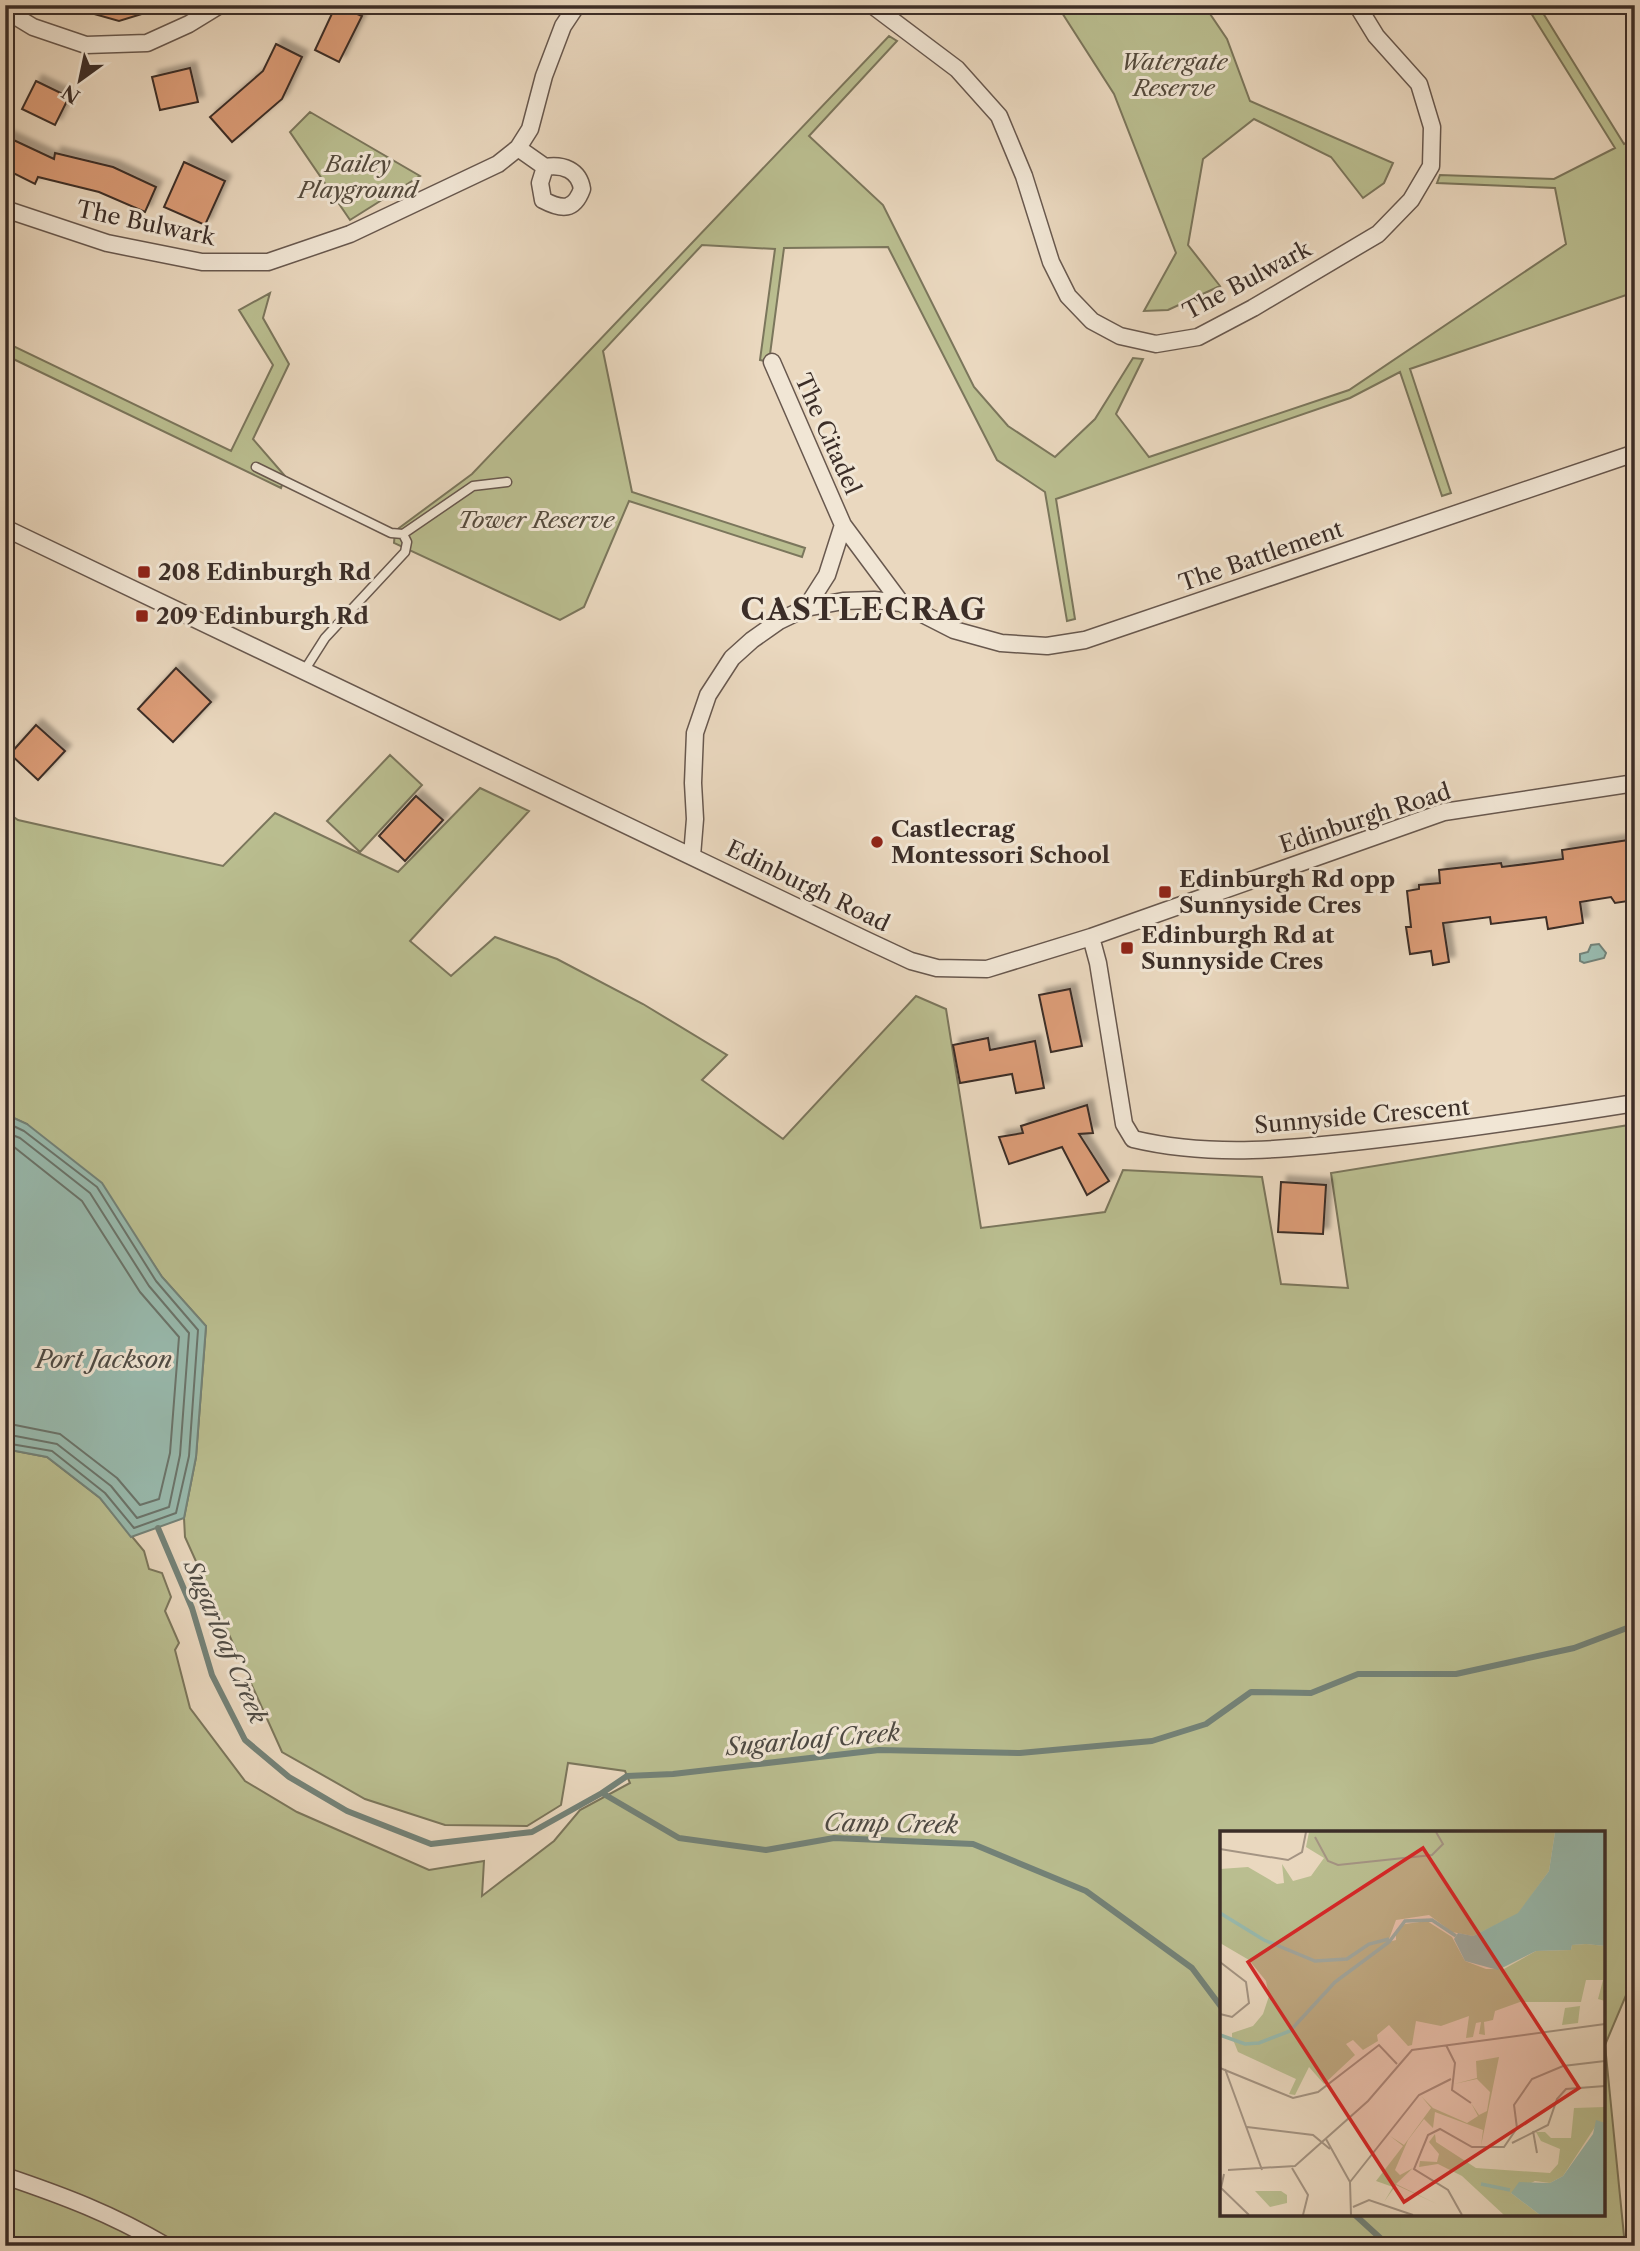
<svg xmlns="http://www.w3.org/2000/svg" width="1640" height="2251" font-family="'Libre Caslon Text',serif">
  <style>
    .green { fill: #babe90; stroke: #7b765c; stroke-width: 2; fill-rule: evenodd }
    .water { fill: #98baae; stroke: #738278; stroke-width: 2 }
    .lines { fill: none; stroke-linecap: round; stroke-linejoin: round }
    .shore { stroke: #6a746b; stroke-width: 2 }
    .stream { stroke: #738278; stroke-width: 6 }
    .building { fill: #db9c77; stroke: #3c2e28; stroke-width: 2; filter: url(#shadow) }
    .service-casing { stroke: #68584e; stroke-width: 11 }
    .minor-casing { stroke: #68584e; stroke-width: 19 }
    .service { stroke: #f1e6d5; stroke-width: 8 }
    .minor { stroke: #f1e6d5; stroke-width: 16 }
    .poi-dot { fill: #8f2418; stroke: #f1e6d5; stroke-width: 2.5 }
    .labels { text-anchor: middle; stroke-width: 6; stroke-linejoin: round; paint-order: stroke }
    .park-label { font-size: 23px; font-style: italic; fill: #554b3d; stroke: #f1e6d5 }
    .street-label { font-size: 23px; fill: #3c2e28; stroke: #f1e6d5 }
    .poi-label { font-size: 23px; font-weight: bold; fill: #3c2e28; stroke: #f1e6d5; text-anchor: start }
    .water-label { font-size: 24px; font-style: italic; fill: #4e4a43; stroke: #f1e6d5 }
    .district-label { font-size: 30px; font-weight: bold; letter-spacing: 2px; fill: #3c2e28; stroke: #f1e6d5 }
    .inset-river { fill: none; stroke: #98baae; stroke-width: 3.5 }
    .inset-road { fill: none; stroke: #a49483; stroke-width: 2 }
    .view { fill: #d62828; fill-opacity: 0.15; stroke: #d62828; stroke-width: 3.5 }
    .inset-edge { fill: none; stroke: #3c2e28; stroke-width: 3.5 }
  </style>
  <defs>
    <filter id="shadow"><feDropShadow dx="6" dy="-6" stdDeviation="2" flood-color="#0004"/></filter>
  </defs>
  <rect width="100%" height="100%" fill="#ead8bf"/>
  <filter id="stains"><feTurbulence type="fractalNoise" baseFrequency=".00286" numOctaves="4"/><feColorMatrix values="0 0 0 0 .2 0 0 0 0 .09 0 0 0 0 .02 0 0 0 .5 -.17"/></filter>
  <radialGradient id="worn" r=".72"><stop offset=".6" stop-color="#630" stop-opacity="0"/><stop offset="1" stop-color="#630" stop-opacity=".3"/></radialGradient>
  <path class="green" d="M1057,5H1204L1227,39L1250,101L1393,163L1384,183L1363,198L1331,157L1254,119L1203,159L1188,245L1220,286L1168,310L1144,311L1176,253L1114,94Z
    M1526,5H1538L1624,144L1635,139V292L1410,369L1451,493L1442,496L1400,372L1350,398L1056,499L1075,619L1067,621L1045,492L997,460L888,247L784,248L769,362L760,360L775,249L702,245L603,351L632,492L805,548L802,557L629,501L584,607L560,620L394,543L395,531L472,474L889,36L897,41L809,136L883,205L974,387L1008,426L1055,457L1095,419L1133,358L1143,359L1116,414L1149,457L1349,390L1566,244L1555,188L1437,183L1440,175L1554,179L1615,148Z
    M310,112L420,176L350,220L290,132Z
    M270,293L263,318L289,364L253,439L285,476L281,488L5,355V342L231,451L273,365L239,310Z
    M390,755L422,785L360,852L327,821Z
    M480,788L529,811L410,941L451,976L495,937L557,959L643,1004L727,1055L702,1080L783,1139L916,996L946,1009L981,1228L1105,1212L1123,1170L1262,1177L1281,1284L1348,1288L1331,1173L1635,1124V1974L1605,2045L1625,2246H5V1449L47,1457L100,1498L144,1551L149,1569L162,1573L171,1597L165,1611L179,1643L175,1650L190,1708L245,1781L297,1812L429,1870L484,1861L482,1896L554,1841L580,1810L630,1783L625,1771L568,1763L561,1805L527,1826L445,1825L365,1799L282,1752L185,1537L184,1518L196,1457L206,1326L162,1277L140,1244L27,1124L5,1114V811L18,820L223,866L275,813L398,872ZM1222,1833H1603V2214H1222Z"/>
  <path class="water" d="M1599,944L1606,953L1604,958L1584,963L1580,961V954L1588,952L1591,945Z
    M5,1114L27,1124L102,1183L162,1277L206,1326L196,1457L184,1518L131,1537L100,1498L47,1457L5,1449Z"/>
  <g class="lines">
    <path class="shore" d="M5,1122L24,1131L97,1187L156,1281L198,1330L189,1456L176,1513L134,1528L105,1493L52,1451L5,1443
      M5,1132L20,1138L90,1193L149,1286L189,1333L180,1455L169,1507L137,1518L111,1486L57,1444L5,1434
      M5,1143L14,1147L82,1201L140,1292L179,1337L170,1453L159,1499L140,1505L117,1478L60,1434L5,1423"/>
    <path class="stream" d="M158,1528L192,1608L212,1675L245,1740L289,1777L347,1811L431,1844L532,1832L602,1793L627,1776L673,1774L879,1750L1020,1753L1152,1741L1206,1724L1251,1692L1311,1693L1358,1674H1456L1574,1648L1635,1625
      M602,1793L679,1838L766,1850L834,1838L973,1844L1086,1891L1192,1968L1222,2008
      M1354,2214L1389,2246"/>
  </g>
  <path class="building" d="M81,5H157L158,9L119,21L80,10Z
    M336,5L362,16L339,62L315,50Z
    M276,44L302,57L282,99L232,142L210,117L263,71Z
    M190,68L198,102L160,110L152,77Z
    M36,81L69,97L55,125L22,109Z
    M5,136L54,159L55,153L113,167L156,187L145,212L99,192L38,177L35,184L5,169Z
    M184,162L225,181L205,225L164,207Z
    M176,668L211,702L173,742L138,709Z
    M36,725L65,751L38,780L10,754Z
    M416,796L443,820L405,861L379,836Z
    M1635,839V900L1615,903L1611,897L1580,902L1583,923L1548,929L1546,917L1491,924L1490,917L1443,923L1449,962L1433,965L1431,951L1410,954L1406,927H1411L1407,891L1419,889V885L1440,883L1439,870L1501,863L1502,867L1534,863L1563,859L1562,850Z
    M1070,989L1082,1046L1051,1052L1039,995Z
    M988,1038L990,1050L1035,1041L1044,1088L1016,1093L1012,1074L960,1083L953,1045Z
    M1087,1105L1093,1133L1079,1134L1109,1181L1087,1195L1062,1147L1009,1164L999,1137L1023,1133L1021,1126Z
    M1281,1182L1326,1185L1323,1234L1278,1232Z"/>
  <g class="lines">
    <defs>
      <path id="service" d="M256,467L391,533L403,534
        M304,671L325,638L405,552L407,542L403,534L473,486L507,482"/>
      <path id="minor" d="M872,5L957,69L999,116L1024,176L1051,262L1068,296L1092,321L1120,336L1156,344L1198,337L1253,308L1378,234L1411,200L1431,166L1432,127L1419,84L1376,36L1357,5
        M5,10L33,27L86,45L147,43L189,24L220,5
        M518,148L545,167C563,164 579,170 582,189C574,211 562,210 543,200L540,183L545,167
        M5,209L107,243L202,262H268L350,234L498,164L518,148L530,129L544,76L563,26L577,5
        M843,525L901,603
        M5,528L866,940L911,961L937,968L987,969L1091,937L1444,812L1635,783
        M806,608L843,601L874,600L901,603L954,630L1001,643L1047,646L1085,640L1635,453
        M692,856L695,819L693,783L695,733L708,695L732,658L752,640L779,621L806,608L827,575L843,525L772,362
        M1091,937L1098,963L1124,1124L1133,1139C1212,1158 1292,1149 1371,1140C1460,1130 1547,1117 1635,1103
        M5,2176C64,2196 112,2214 166,2246"/>
    </defs>
    <use href="#service" class="service-casing"/>
    <use href="#minor" class="minor-casing"/>
    <use href="#service" class="service"/>
    <use href="#minor" class="minor"/>
  </g>
  <g class="poi-dot">
    <rect x="137" y="565" width="14" height="14" rx="3.5"/>
    <rect x="135" y="609" width="14" height="14" rx="3.5"/>
    <circle cx="877" cy="842" r="7"/>
    <rect x="1158" y="885" width="14" height="14" rx="3.5"/>
    <rect x="1120" y="941" width="14" height="14" rx="3.5"/>
  </g>
  <g class="labels">
    <g class="park-label">
      <text x="1174" y="70">Watergate<tspan x="1174" dy="26">Reserve</tspan></text>
      <text x="358" y="172">Bailey<tspan x="358" dy="26">Playground</tspan></text>
      <text x="536" y="528">Tower Reserve</text>
    </g>
    <g class="street-label">
      <text transform="translate(146 223) rotate(12)" y="8">The Bulwark</text>
      <text transform="translate(1247 280) rotate(-28)" y="8">The Bulwark</text>
      <text transform="translate(828 434) rotate(66)" y="8">The Citadel</text>
      <text transform="translate(1261 556) rotate(-19)" y="8">The Battlement</text>
      <text transform="translate(1365 818) rotate(-18)" y="8">Edinburgh Road</text>
      <text transform="translate(808 886) rotate(26)" y="8">Edinburgh Road</text>
      <text transform="translate(1362 1116) rotate(-5)" y="8">Sunnyside Crescent</text>
    </g>
    <g class="poi-label">
      <text x="158" y="580">208 Edinburgh Rd</text>
      <text x="156" y="624">209 Edinburgh Rd</text>
      <text x="891" y="837">Castlecrag<tspan x="891" dy="26">Montessori School</tspan></text>
      <text x="1179" y="887">Edinburgh Rd opp<tspan x="1179" dy="26">Sunnyside Cres</tspan></text>
      <text x="1141" y="943">Edinburgh Rd at<tspan x="1141" dy="26">Sunnyside Cres</tspan></text>
    </g>
    <g class="water-label">
      <text x="104" y="1368">Port Jackson</text>
      <text transform="translate(225 1642) rotate(67)" y="8">Sugarloaf Creek</text>
      <text transform="translate(813 1740) rotate(-5)" y="8">Sugarloaf Creek</text>
      <text transform="translate(891 1824) rotate(1)" y="8">Camp Creek</text>
    </g>
    <g class="district-label">
      <text x="864" y="620">CASTLECRAG</text>
    </g>
  </g>
  <g transform="translate(1220 1831)">
    <rect width="385" height="385" fill="#ead8bf"/>
    <path d="M89,1H335L329,40L298,83L253,105L232,101L209,84L176,89L168,111L176,109V99L185,93L207,90L232,106L245,130L266,138H284L316,120L351,119L352,114L366,113L385,115V170L378,168L383,149H366L361,171H300L275,180L273,189L264,191L265,204L259,203L261,191L256,192L253,206L246,207L249,185L221,195L196,190L192,214L188,215L169,194L157,204L158,210L143,219L133,209L126,213L135,224L104,253L89,236L75,264L69,263L76,248L18,221L12,206V202L33,195L43,183L49,165L46,150L29,129L0,112V38L28,36L57,53L64,52L62,33L73,50L91,45L104,27L86,16ZM360,175L358,192L342,194L345,177ZM279,226L261,315L263,299L215,281L213,297L204,288L188,309L175,339L180,344L193,337L176,353L217,373L176,354L164,371L173,356L156,350L183,315L170,305L184,314L211,277L201,265L213,277L247,292L258,285L251,272L259,284L267,280L270,261L257,248L234,253L257,247L256,230ZM385,276V292L375,296L343,345L330,352L315,350L291,362L320,384H284L242,345L218,333L199,336L200,330L217,331L219,323L209,311L215,303L216,311L256,337L330,342L338,333L340,318L321,310L316,301H325L331,307H351L354,277ZM35,360H61L67,364V372L50,376Z" fill="#babe90"/>
    <path d="M335,1H385V115L366,113L352,114L351,119L316,120L278,139L245,130L234,108L238,102L253,105L298,82L329,40ZM376,289L385,292V384H320L291,362L299,351L330,352L343,345L373,303Z" fill="#98baae"/>
    <path class="inset-river" d="M0,82L44,109L95,130L127,128L149,113L169,108M0,204L25,213L39,212L70,200L115,151L169,111L185,90L212,89L236,105M261,353L290,359"/>
    <path class="inset-road" d="M95,6L108,30L118,34L212,24L223,13L216,1M0,18L68,29L82,21L86,1M0,131L26,151L29,172L12,186L0,183M226,214L235,232L232,259L251,272M0,237L73,267L98,261L159,214L177,233M5,238L42,339M27,296L93,304L110,318M313,300L317,322M106,308L130,351L131,384M292,312L328,294L337,268L346,258L385,255M72,337L88,364L83,384M8,339L75,335L148,270L192,219L385,193M4,343L1,357L29,384M130,351L199,264L231,248M133,376L149,369L193,384M242,384L228,359L194,338L208,304L220,298L252,316H284L297,297L294,274L312,248L343,235L385,230"/>
    <path class="view" d="M203,17L359,257L184,371L28,131Z"/>
    <rect width="385" height="385" class="inset-edge"/>
  </g>
  <rect width="1640" height="2251" fill="none" stroke="#ead8bf" stroke-width="28"/>
  <rect x="7" y="7" width="1626" height="2237" fill="none" stroke="#3c2e28" stroke-width="3.5"/>
  <rect x="14" y="14" width="1612" height="2223" fill="none" stroke="#3c2e28" stroke-width="2"/>
  <g transform="translate(80 80) rotate(213)" stroke="#f1e6d5" stroke-width="5" paint-order="stroke">
  <path d="M0-5L12 26L0 18L-12 26Z" fill="#3c2e28"/>
  <text y="-10" font-size="19" font-weight="bold" text-anchor="middle" fill="#3c2e28">N</text>
  </g>
  <rect width="100%" height="100%" filter="url(#stains)"/>
  <rect width="100%" height="100%" fill="url(#worn)"/>
</svg>
